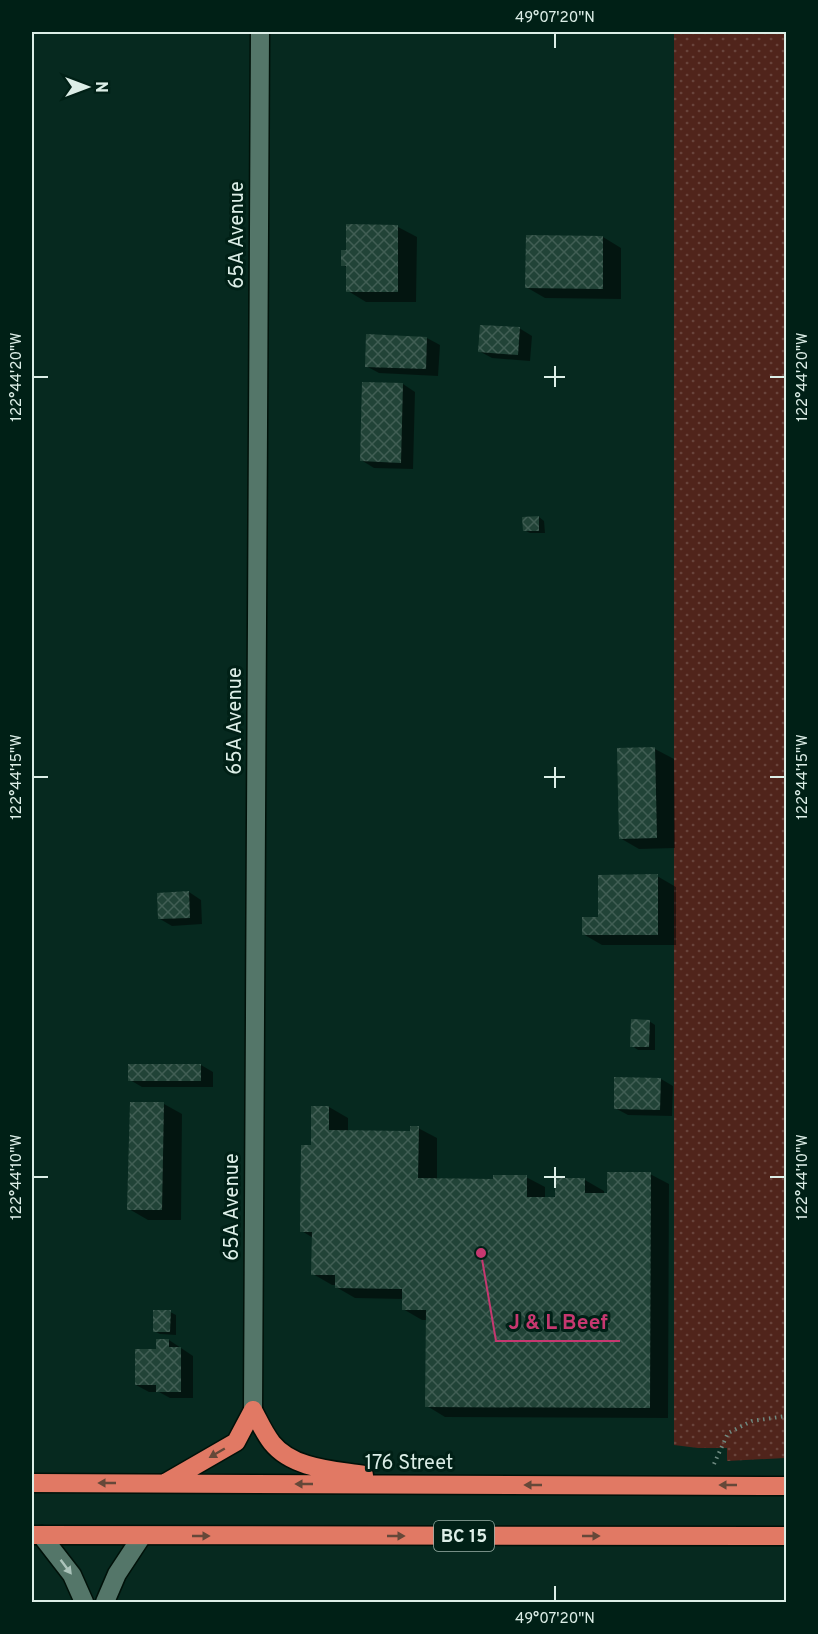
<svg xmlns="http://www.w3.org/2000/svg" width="818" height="1634" font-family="Overpass,sans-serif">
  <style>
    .green { fill: url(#green-dots) }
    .shadow { fill: #0007 }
    .building { fill: url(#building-cross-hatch) }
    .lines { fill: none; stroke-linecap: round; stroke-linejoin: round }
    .minor-casing { stroke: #001109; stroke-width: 21 }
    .highway-casing { stroke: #001109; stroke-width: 21 }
    .path { stroke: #6f8a81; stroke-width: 4; stroke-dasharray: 1.5 4.5; stroke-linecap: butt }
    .minor { stroke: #547669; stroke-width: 18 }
    .highway { stroke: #e17964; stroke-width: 18 }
    .oneway { fill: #654839 }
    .oneway2 { fill: #acc4bb }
    .ticks { fill: none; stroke: #dceee7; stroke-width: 2 }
    .labels { text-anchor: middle; stroke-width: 6; stroke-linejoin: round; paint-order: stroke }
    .shield { fill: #002016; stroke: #9ab0a8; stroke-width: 1.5 }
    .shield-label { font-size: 18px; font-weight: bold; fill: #dceee7 }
    .street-label { font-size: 20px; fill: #dceee7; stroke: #002016 }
    .leader { fill: none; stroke: #c63870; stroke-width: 2 }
    .callout-dot { fill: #c63870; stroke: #002016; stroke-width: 2 }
    .callout-label { font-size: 21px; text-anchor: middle; font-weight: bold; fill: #c63870; stroke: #002016; stroke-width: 6; stroke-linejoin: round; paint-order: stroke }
    .neatline { fill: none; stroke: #dceee7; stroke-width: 2 }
    .ticks-label { font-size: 15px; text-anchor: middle; fill: #dceee7 }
  </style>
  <defs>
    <pattern id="green-dots" width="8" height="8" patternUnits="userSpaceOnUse" patternTransform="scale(1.5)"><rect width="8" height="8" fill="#50241b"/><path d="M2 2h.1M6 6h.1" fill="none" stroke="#69443c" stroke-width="1.8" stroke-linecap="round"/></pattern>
    <pattern id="building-cross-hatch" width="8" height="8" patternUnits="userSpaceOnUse" patternTransform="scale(1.5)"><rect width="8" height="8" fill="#214337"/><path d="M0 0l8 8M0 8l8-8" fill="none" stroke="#415e54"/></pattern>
  </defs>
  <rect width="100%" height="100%" fill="#06291f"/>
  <path class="green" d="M674,32H786V1458L727,1461V1448H698L674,1445Z"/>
  <path class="shadow" d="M398,227L417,237L416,302H366L348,291V268L343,265Z
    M603,237L621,248V299L545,298L526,287Z
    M519,328L532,336L530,361L492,358L479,351Z
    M427,338L440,345L438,376L379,373L366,366Z
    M403,384L415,392L413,469L374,468L361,460Z
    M539,517L544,521L545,533H530L524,530Z
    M655,749L674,759L675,848L639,849L620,838Z
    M657,876L676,887V945H602L583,934L599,919Z
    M189,892L201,900L202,924L172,926L160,919Z
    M649,1021L655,1025V1050H638L632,1046Z
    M201,1065L213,1072V1087H142L130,1080Z
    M661,1079L673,1086L672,1116L628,1115L615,1108Z
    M164,1104L182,1114L181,1220H148L129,1209Z
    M312,1107H329L348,1118V1132H411L418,1128L437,1138V1180L495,1181L526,1177L545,1187V1199H557V1179L585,1180L604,1191V1195L650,1174L669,1184L668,1418L445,1417L427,1406V1320H422L403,1309V1299L355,1298L336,1287V1285H332L313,1274V1238L302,1231L312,1147Z
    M170,1312L176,1315V1335L160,1334L154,1331Z
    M169,1340L193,1356V1398H170L159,1392H149L136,1385L157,1350Z"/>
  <path class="building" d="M346,224L398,225V292H346V266H341V250H346Z
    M526,235L603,236V289L525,288Z
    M480,325L520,327L518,355L478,352Z
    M366,334L427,337L426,369L365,367Z
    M362,382L403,383L401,463L360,461Z
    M539,516V531H523L522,517Z
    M655,747L657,838L619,839L617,748Z
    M658,874V935H582V917H598V875Z
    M189,891L190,918L158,919L157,893Z
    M631,1019L650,1020L649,1047H630Z
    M128,1064H201V1081H128Z
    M614,1077L661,1078L660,1110L614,1109Z
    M130,1102H164L162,1210H127Z
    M311,1106H329V1130L410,1131V1126H419L418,1178L493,1179V1175H527V1197H555V1178H585V1193H607V1172H651L650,1408L425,1407L426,1310H402V1289L335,1288V1275H311L312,1232H300L301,1145H311Z
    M153,1310H171L170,1332H153Z
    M156,1339H169V1347H181V1392H156V1385H135V1349H156Z"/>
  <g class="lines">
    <defs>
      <path id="minor" d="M253,1410L260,32
        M41,1535L72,1575L84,1602
        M105,1602L117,1574L142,1536"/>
      <path id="highway" d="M253,1410C259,1421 264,1433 272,1443C293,1469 334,1470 364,1475
        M32,1483L786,1486
        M165,1483L236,1442L253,1410
        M32,1535L786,1536"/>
    </defs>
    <use href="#minor" class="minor-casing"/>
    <use href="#highway" class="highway-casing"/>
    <path class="path" d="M714,1464L728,1433L752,1421L786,1416"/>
    <use href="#minor" class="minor"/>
    <use href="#highway" class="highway"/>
  </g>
  <defs><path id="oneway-solid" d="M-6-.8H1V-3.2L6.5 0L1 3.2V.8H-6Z" transform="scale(1.5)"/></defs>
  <g class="oneway">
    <use href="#oneway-solid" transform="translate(217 1453) rotate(150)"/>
    <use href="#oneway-solid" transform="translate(107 1483) rotate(180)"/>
    <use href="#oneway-solid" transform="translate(304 1484) rotate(180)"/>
    <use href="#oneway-solid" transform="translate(533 1485) rotate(-180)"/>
    <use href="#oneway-solid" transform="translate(728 1485) rotate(-180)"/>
    <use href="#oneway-solid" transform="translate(201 1536)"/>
    <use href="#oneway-solid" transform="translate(396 1536)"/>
    <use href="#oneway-solid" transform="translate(591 1536)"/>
  </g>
  <use class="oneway2" href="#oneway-solid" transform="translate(66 1567) rotate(53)"/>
  <path class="ticks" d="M555,33V48M555,366V387M33,377H48M544,377H565M770,377H785M555,767V788M33,777H48M544,777H565M770,777H785M555,1167V1188M33,1177H48M544,1177H565M770,1177H785M555,1586V1601"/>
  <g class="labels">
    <rect class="shield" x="434" y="1521" width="60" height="30" rx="4.5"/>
    <g class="shield-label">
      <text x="464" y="1542">BC 15</text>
    </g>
    <g class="street-label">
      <text transform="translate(236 235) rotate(-90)" y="7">65A Avenue</text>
      <text transform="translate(234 721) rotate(-90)" y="7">65A Avenue</text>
      <text transform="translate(231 1207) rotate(-90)" y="7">65A Avenue</text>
      <text x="409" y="1469">176 Street</text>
    </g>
  </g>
  <path class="leader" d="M481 1253L496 1341H620"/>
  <circle class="callout-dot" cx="481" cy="1253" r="6"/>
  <g class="callout-label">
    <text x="558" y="1329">J &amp; L Beef</text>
  </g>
  <rect width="818" height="1634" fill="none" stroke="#002016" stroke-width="66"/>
  <g transform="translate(87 87) rotate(90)" stroke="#002016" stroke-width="4.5" paint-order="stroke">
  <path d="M0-4.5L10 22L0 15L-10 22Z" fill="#dceee7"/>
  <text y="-9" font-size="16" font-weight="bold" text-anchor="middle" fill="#dceee7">N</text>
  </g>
  <rect x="33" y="33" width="752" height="1568" class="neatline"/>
  <g class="ticks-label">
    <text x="555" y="22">49°07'20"N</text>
    <text transform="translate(802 377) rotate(-90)" y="5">122°44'20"W</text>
    <text transform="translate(16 377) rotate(-90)" y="5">122°44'20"W</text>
    <text transform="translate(802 777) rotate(-90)" y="5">122°44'15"W</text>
    <text transform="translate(16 777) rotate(-90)" y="5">122°44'15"W</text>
    <text transform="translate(802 1177) rotate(-90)" y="5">122°44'10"W</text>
    <text transform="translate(16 1177) rotate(-90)" y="5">122°44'10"W</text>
    <text x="555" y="1623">49°07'20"N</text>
  </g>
</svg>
